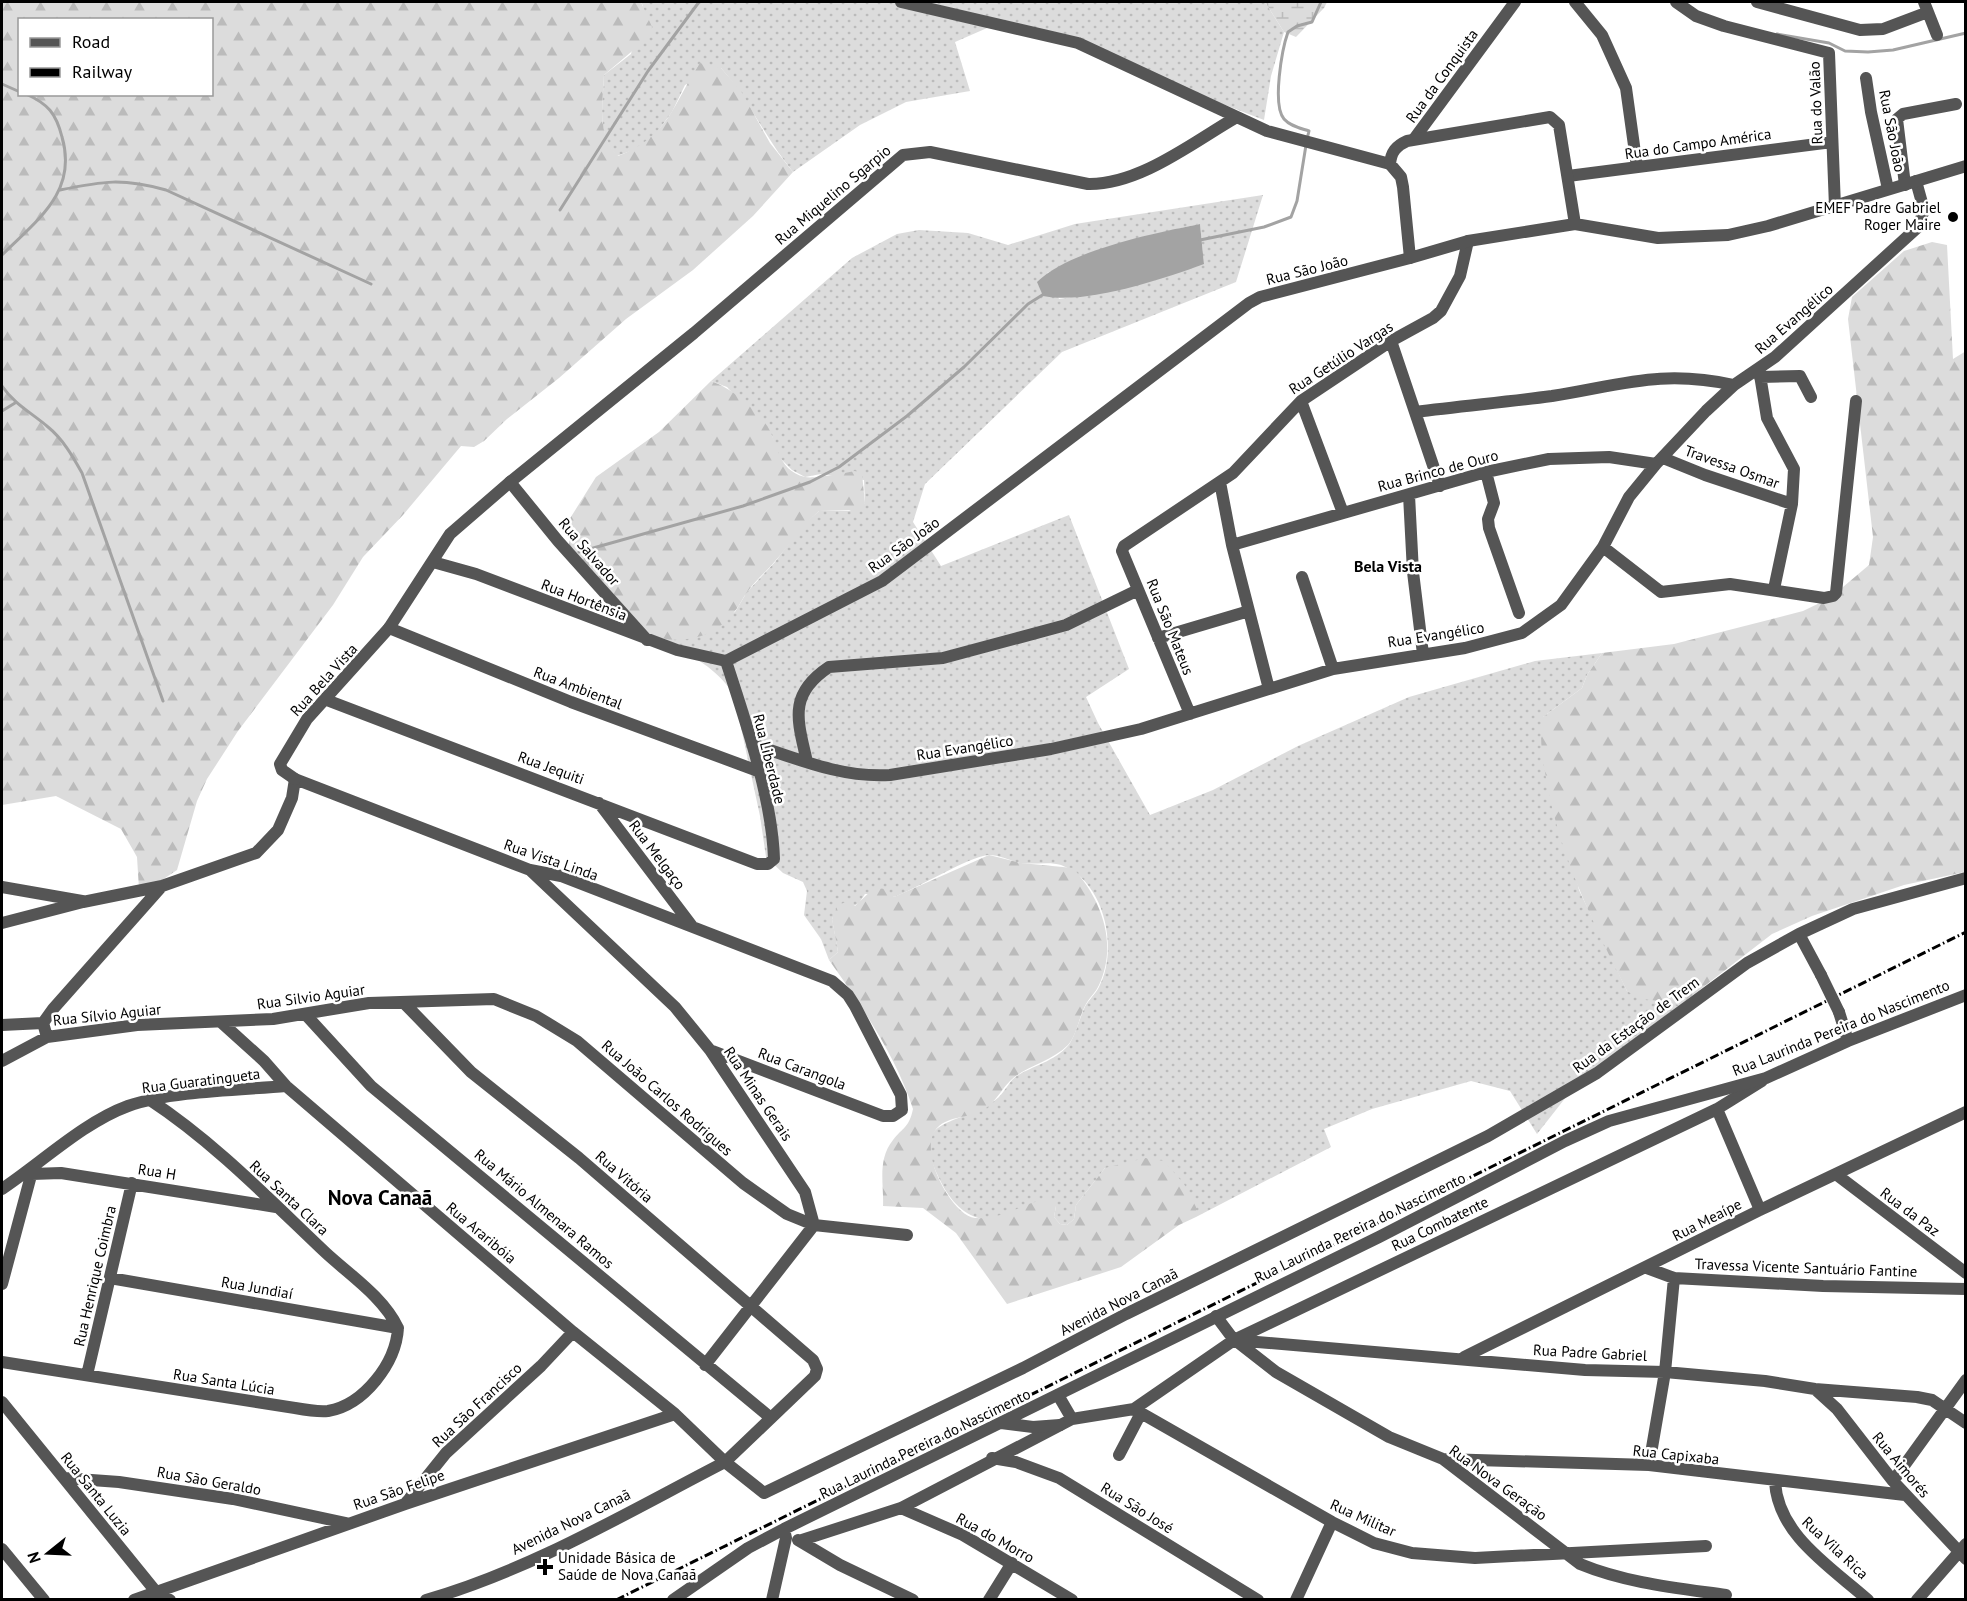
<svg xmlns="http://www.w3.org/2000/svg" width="1967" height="1601" font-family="'PT Sans',sans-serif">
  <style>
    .grass { fill: url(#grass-dots); fill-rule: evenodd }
    .forest { fill: url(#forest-firs); fill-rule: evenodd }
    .wetland { fill: url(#wetland-marsh) }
    .water { fill: #a3a3a3 }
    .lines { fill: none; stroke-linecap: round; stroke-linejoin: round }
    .stream { stroke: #a3a3a3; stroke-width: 3 }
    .minor { stroke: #555; stroke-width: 12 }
    .tertiary { stroke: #555; stroke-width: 12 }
    .rail { stroke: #000; stroke-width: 3; stroke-dasharray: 9 3 1.5 3; stroke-linecap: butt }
    .tertiary-bridge { stroke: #555; stroke-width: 12 }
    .poi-dot { fill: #000; stroke: #fff; stroke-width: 2 }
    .labels { text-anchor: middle; stroke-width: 5; stroke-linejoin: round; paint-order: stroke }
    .street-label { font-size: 15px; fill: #000; stroke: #fff }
    .poi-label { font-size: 15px; fill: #000; stroke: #fff; text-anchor: end }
    .neighbourhood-label { font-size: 16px; font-weight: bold; fill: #000; stroke: #fff }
    .district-label { font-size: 21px; font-weight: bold; fill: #000; stroke: #fff }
  </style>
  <defs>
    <pattern id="grass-dots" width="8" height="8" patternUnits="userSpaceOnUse" patternTransform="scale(1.5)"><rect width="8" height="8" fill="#dcdcdc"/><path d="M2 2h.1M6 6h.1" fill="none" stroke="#bbb" stroke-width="1.8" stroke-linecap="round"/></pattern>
    <pattern id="forest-firs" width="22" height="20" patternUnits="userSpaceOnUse" patternTransform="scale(1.5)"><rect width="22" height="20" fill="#dcdcdc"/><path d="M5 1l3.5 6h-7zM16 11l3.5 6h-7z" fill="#bbb"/></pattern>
    <pattern id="wetland-marsh" width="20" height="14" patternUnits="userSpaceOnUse" patternTransform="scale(1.5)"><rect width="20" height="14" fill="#dcdcdc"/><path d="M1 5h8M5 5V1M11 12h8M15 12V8" fill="none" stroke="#bbb"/></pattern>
  </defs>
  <rect width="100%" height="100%" fill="#fff"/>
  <path class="grass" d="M641,2H1265L1284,32L1271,76L1264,120L1013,23L994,25L955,42L970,91L906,102L860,125L793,172C766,139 749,100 721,68L685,85L672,112L655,135L639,148L617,156C596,134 603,104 604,75L631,54L643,6Z
    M1263,195L1236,282L1062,352L925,484L913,522L941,566L1069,515L1129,669L1086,697L1098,723L1150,815L1213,790L1298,746L1409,697L1535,661L1602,653L1587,675L1582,688L1543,717L1579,890L1627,991L1680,1005L1581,1078L1537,1134L1510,1091L1471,1081L1372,1109L1324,1129L1331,1147L1196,1217V1207L1105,1168L1076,1205L1074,1219L1067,1225L1060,1224L1054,1217L1056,1206C1045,1207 1031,1206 1020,1209C1013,1211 1006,1216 999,1218C973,1224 954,1207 942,1184C903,1111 961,1130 999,1097C1007,1089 1010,1079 1020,1074C1036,1065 1059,1059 1070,1043C1076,1033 1079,1020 1084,1009C1087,1001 1095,995 1099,987C1119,949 1105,881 1061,865C1050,861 1033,865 1020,863C1011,861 999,855 989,855C970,856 916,889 894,897L889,894H865L859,903L832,918L838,952L829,960L821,939L804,915L807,891L803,882L783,873L766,857L760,816L734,695C717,668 692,656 664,640L735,612L747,592L775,562L802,526L819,511H849L865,503L864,480L821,474L805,477L792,470L778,456L772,436L727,387L711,381L852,258L897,234L919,230L968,233L1008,245L1075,224ZM1200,224L1204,263C1157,281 1109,291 1059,299L1047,273C1097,250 1146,235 1200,224Z"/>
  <path class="forest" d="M2,2H641L652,27L650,36L604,75C603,104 596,134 618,156C669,136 672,106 700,63L721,68L741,91L770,143L793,172L753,216L693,270L626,319L559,378L507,419L484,441L474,447L461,446L403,515L363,557L333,605L238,731L207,779L197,801L177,870L162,880L139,889L137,857L121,829L56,796L2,805ZM20,20H212V94H20Z
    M1932,242L1947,245L1953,359L1966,351L1965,872L1904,885L1812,916L1772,934L1680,1005L1638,998L1627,991C1592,921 1557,850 1545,772C1542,752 1539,736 1543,717L1582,688L1587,675L1602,653L1674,644L1803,611L1830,598L1869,565L1873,537L1848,319L1852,297L1904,251Z
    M711,381C731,388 752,406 765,423C779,440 775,470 805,477C814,479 845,473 855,471L862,474L865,503L860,510L819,511C802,526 791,543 776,560C767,571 756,580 748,591C743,597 740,605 735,611C714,640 679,645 648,635L569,554V520L596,477L659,432Z
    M989,855L1021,863L1073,868C1102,900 1118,944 1099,985C1096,992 1090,997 1086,1004C1079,1016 1077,1035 1068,1045C1051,1062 1025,1066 1010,1081C1001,1090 996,1101 986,1108C971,1119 949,1115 937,1128C916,1151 953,1216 975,1218C1008,1220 1026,1199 1053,1199L1056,1206L1054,1217L1060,1224L1067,1225L1074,1219L1076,1205L1105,1168L1145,1158L1164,1161L1184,1184L1196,1207V1217L1179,1225L1121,1267L1007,1304L956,1233L923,1208L883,1206C884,1184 877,1160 893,1140C903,1127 909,1128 913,1109C896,1056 861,1005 829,960L838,952L832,919L838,905L846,902L855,906L874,888L886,889L894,897Z"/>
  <path class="wetland" d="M1265,2H1327L1324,8L1296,37L1284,32Z"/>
  <path class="water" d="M1200,224L1204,264C1163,279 1086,305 1043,296L1037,282C1070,250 1155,233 1200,224Z"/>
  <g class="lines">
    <path class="stream" d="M1777,34L1829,43L1845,51L1868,52L1893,50L1966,33
      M2,84L20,92
      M1307,139L1309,131C1300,128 1290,126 1284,119C1272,105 1282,49 1288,32L1297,26L1312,22L1321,2
      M60,190C104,181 122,178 166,190L371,284
      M560,210L648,71L699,2
      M1200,240L1264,227L1291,217L1297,201L1306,145
      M2,255C37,220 78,192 62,137C56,113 48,104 26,94
      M2,386C15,405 32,413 48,427C63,439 73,457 82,473L163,701
      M2,411L15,403
      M579,552L743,506L810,482L839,467L907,416L964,367L1028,304L1044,294"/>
    <path class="minor" d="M901,2L1078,43L1267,131L1390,164
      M1575,2L1602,35L1626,88L1637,167
      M1676,2L1696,16L1724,26L1829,53L1835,207
      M1757,2L1860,30L1883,29L1928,12
      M1924,2L1937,35
      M1866,78L1871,112L1888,189
      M1414,139L1515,2
      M1568,176L1832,142
      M1905,185L1897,119L1903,114L1956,104
      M1391,341L1440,486
      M1759,369L1767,418L1794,469L1792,504L1774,589
      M1760,377L1800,376L1811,397
      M1301,401L1343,513
      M1415,412C1461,406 1507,402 1552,396C1622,385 1661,369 1734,385
      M1663,458L1705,475L1792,504
      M1486,472L1494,503L1488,519L1489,528L1519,613
      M1220,482L1232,545L1269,689
      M1409,495L1413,572L1423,654
      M1232,545L1486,472L1549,459L1609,457L1656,464
      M1603,547L1661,592L1730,584L1824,598L1833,596L1836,593L1856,401
      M433,562L476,574L677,650L726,661
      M1302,577L1333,669
      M389,628L571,702L758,771
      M1158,638L1249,611
      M647,640L558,541L510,482L694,333L903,155L930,152L1088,184C1139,185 1192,143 1235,118
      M726,661L882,581L1249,303L1260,297L1410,258
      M324,699L757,864H768L774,859C772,797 745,720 726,661
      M1190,714L1122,551L1124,546L1233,473L1301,401L1391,341L1433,318L1441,311L1460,276L1468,241
      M752,744C798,759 841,778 890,775L1051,749L1141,729L1333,669L1465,648L1522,633L1561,605L1603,547L1629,497L1656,464L1706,411L1734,385L1775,357L1918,227L1924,210L1916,181
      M807,762C798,721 787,695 829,667L943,658L1066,625L1138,590
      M599,803L692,926
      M531,871L675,1007L710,1050L805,1192L814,1225L705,1365
      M2,887L82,901
      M2,923L83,902L162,886L256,853L278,830L292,798L295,779L530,870L561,876L832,981L848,995L855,1006L901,1095L902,1110L893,1116H883L710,1050
      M306,1015L371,1086L771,1418
      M222,1023L264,1061L286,1086L573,1332L675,1414L725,1462L815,1376L817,1369L813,1360L579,1158L471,1072L404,1003
      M2,1025L43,1023
      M47,1037L43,1023L53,1009L162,886
      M2,1061L47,1037L137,1025L273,1019L369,1003L494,999L536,1016L577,1041L743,1183L787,1214L814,1225L907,1235
      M150,1100C214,1142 270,1200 326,1253C351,1276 383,1297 398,1328
      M1717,1109L1760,1210
      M32,1174L61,1173L276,1207
      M1837,1175L1966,1273
      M2,1189C41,1163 84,1122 128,1106C170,1091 240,1090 286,1086
      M1647,1268L1674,1278L1823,1286L1966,1289
      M110,1278L398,1328
      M2,1284L33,1168
      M1216,1316L1234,1340L1585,1370L1665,1372L1765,1381L1815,1389L1917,1397L1932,1400L1966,1423
      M1235,1340L1276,1372L1389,1437L1443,1459L1580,1564C1626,1583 1677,1588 1726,1595
      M1464,1357L1760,1210L1966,1112
      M2,1362L295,1408C306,1410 317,1412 328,1411C364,1405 396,1363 398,1328
      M87,1375L132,1183
      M1815,1389L1837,1409L1893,1481L1966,1559
      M1058,1395L1072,1419
      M2,1402L157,1593L170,1600
      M1134,1409L1234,1340L1717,1109L1762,1081
      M1119,1455L1141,1413
      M992,1458L1016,1462L1059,1478L1258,1600
      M1443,1459L1649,1465L1905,1495
      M1649,1465L1665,1372L1674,1278
      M64,1478L119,1482L233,1499L346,1523
      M1893,1481L1966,1380
      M1775,1482C1778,1535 1831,1567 1868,1600
      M405,1504L446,1453L541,1366L573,1332
      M901,1508L963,1535L1072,1600
      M798,1540L840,1565L913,1600
      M802,1540L901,1508L1072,1419L1134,1409L1332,1522L1374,1543L1412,1553L1475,1558L1706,1546
      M2,1549L44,1600
      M134,1600L405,1504L675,1414
      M989,1600L1012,1563
      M1296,1600L1332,1522
      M1917,1600L1966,1544"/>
    <path class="tertiary" d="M1575,224L1559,125L1550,117L1407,141C1396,146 1391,152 1390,164L1401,177L1403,187L1410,258L1468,241L1575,224L1658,238L1728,235L1768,226L1966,166
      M295,779L282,770L280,764L307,719L389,628L450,534L510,482
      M1799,934L1821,975
      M1839,1012L1848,1041
      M1001,1423L1033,1427L1060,1425
      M426,1600C531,1570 628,1512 725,1462L764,1493L1023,1368L1126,1314L1488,1136L1597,1073L1747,963L1799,934L1853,909L1966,878
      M673,1600L748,1548L784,1529L1379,1237L1565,1141L1609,1121L1766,1078L1848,1041L1966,995
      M772,1600L786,1538L784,1529"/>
    <path class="rail" d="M616,1600L1966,932"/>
    <path class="tertiary-bridge" d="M1821,975L1839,1012"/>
  </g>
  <g class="poi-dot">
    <circle cx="1953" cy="217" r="6"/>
    <path d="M542 1558h6v6h6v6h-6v6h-6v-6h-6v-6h6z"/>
  </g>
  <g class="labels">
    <g class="street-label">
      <text transform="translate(1442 76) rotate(-54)" y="5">Rua da Conquista</text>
      <text transform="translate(1816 103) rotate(-92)" y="5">Rua do Valão</text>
      <text transform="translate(1892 131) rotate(79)" y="5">Rua São João</text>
      <text transform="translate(1698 144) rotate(-8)" y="5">Rua do Campo América</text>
      <text transform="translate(833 195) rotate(-40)" y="5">Rua Miquelino Sgarpio</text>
      <text transform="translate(1307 270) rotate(-14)" y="5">Rua São João</text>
      <text transform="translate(1794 319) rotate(-41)" y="5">Rua Evangélico</text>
      <text transform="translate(1341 358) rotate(-33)" y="5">Rua Getúlio Vargas</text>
      <text transform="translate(1732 467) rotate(20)" y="5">Travessa Osmar</text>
      <text transform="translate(1438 471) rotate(-15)" y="5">Rua Brinco de Ouro</text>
      <text transform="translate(904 545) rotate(-36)" y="5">Rua São João</text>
      <text transform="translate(589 552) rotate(49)" y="5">Rua Salvador</text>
      <text transform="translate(584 600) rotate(21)" y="5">Rua Hortênsia</text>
      <text transform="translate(1170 627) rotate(68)" y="5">Rua São Mateus</text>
      <text transform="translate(1436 635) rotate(-9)" y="5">Rua Evangélico</text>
      <text transform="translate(324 680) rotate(-48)" y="5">Rua Bela Vista</text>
      <text transform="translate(578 688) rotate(21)" y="5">Rua Ambiental</text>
      <text transform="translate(965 748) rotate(-9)" y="5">Rua Evangélico</text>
      <text transform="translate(769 759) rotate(76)" y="5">Rua Liberdade</text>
      <text transform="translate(551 768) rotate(20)" y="5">Rua Jequiti</text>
      <text transform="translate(657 855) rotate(53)" y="5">Rua Melgaço</text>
      <text transform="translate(551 860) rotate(19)" y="5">Rua Vista Linda</text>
      <text transform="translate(311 997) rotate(-8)" y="5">Rua Silvio Aguiar</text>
      <text transform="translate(107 1015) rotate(-6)" y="5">Rua Sílvio Aguiar</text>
      <text transform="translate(1636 1025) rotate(-36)" y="5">Rua da Estação de Trem</text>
      <text transform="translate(1841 1028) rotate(-22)" y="5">Rua Laurinda Pereira do Nascimento</text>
      <text transform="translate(802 1069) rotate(21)" y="5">Rua Carangola</text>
      <text transform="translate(201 1081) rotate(-7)" y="5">Rua Guaratingueta</text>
      <text transform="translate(758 1094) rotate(56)" y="5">Rua Minas Gerais</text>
      <text transform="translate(667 1098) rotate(41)" y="5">Rua João Carlos Rodrigues</text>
      <text transform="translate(157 1172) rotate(9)" y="5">Rua H</text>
      <text transform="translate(624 1177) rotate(41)" y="5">Rua Vitória</text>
      <text transform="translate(289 1198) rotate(43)" y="5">Rua Santa Clara</text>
      <text transform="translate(544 1209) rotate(40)" y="5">Rua Mário Almenara Ramos</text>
      <text transform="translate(1910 1212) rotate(37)" y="5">Rua da Paz</text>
      <text transform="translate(1707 1220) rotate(-27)" y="5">Rua Meaípe</text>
      <text transform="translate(1440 1224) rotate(-26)" y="5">Rua Combatente</text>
      <text transform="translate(1360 1228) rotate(-26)" y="5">Rua Laurinda Pereira do Nascimento</text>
      <text transform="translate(481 1233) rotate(40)" y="5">Rua Araribóia</text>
      <text transform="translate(1806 1268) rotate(2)" y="5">Travessa Vicente Santuário Fantine</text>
      <text transform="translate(95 1276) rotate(-77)" y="5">Rua Henrique Coimbra</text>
      <text transform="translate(257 1288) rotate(10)" y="5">Rua Jundiaí</text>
      <text transform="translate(1119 1302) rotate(-27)" y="5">Avenida Nova Canaã</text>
      <text transform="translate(1590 1353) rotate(3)" y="5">Rua Padre Gabriel</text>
      <text transform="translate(224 1382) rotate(9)" y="5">Rua Santa Lúcia</text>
      <text transform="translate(477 1405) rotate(-43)" y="5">Rua São Francisco</text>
      <text transform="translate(925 1444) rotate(-26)" y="5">Rua Laurinda Pereira do Nascimento</text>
      <text transform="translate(1676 1455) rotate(6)" y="5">Rua Capixaba</text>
      <text transform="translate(1901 1465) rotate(50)" y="5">Rua Aimorés</text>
      <text transform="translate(209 1481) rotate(10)" y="5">Rua São Geraldo</text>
      <text transform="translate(1498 1483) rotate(36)" y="5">Rua Nova Geração</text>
      <text transform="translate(399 1490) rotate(-19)" y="5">Rua São Felipe</text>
      <text transform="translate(96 1494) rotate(51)" y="5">Rua Santa Luzia</text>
      <text transform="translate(1137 1508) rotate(32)" y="5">Rua São José</text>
      <text transform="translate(1363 1518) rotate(24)" y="5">Rua Militar</text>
      <text transform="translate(571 1522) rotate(-26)" y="5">Avenida Nova Canaã</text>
      <text transform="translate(995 1538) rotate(29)" y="5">Rua do Morro</text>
      <text transform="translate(1835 1548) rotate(43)" y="5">Rua Vila Rica</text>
    </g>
    <g class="poi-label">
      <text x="1941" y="213">EMEF Padre Gabriel<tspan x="1941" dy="17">Roger Maire</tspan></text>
      <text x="558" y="1563" text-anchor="start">Unidade Básica de<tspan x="558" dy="17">Saúde de Nova Canaã</tspan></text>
    </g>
    <g class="neighbourhood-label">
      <text x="1388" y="572">Bela Vista</text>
    </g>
    <g class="district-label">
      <text x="380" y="1205">Nova Canaã</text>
    </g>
  </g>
  <rect width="1967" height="1601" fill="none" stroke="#000000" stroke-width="6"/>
  <rect x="18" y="18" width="195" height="78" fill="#ffffff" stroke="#999999" stroke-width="1.5"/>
  <rect x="30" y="38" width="30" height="9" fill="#555555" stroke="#999999" stroke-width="1.5"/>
  <text x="72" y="48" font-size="18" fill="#000000">Road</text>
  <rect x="30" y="68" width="30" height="9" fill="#000000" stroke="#999999" stroke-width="1.5"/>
  <text x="72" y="78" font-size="18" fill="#000000">Railway</text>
  <g transform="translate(48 1553) rotate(252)" stroke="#ffffff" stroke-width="4.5" paint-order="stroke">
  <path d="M0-4.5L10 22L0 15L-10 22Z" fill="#000000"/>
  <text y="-9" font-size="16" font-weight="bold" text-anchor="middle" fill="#000000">N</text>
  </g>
</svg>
